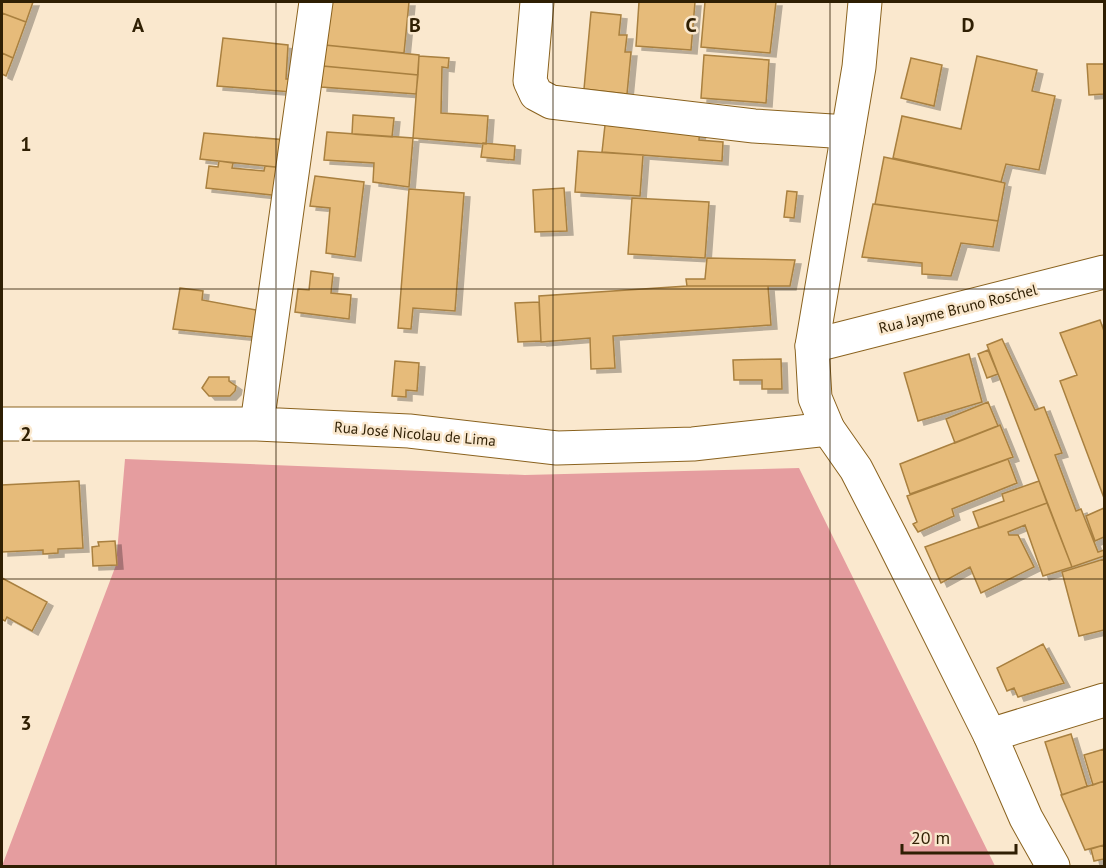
<svg xmlns="http://www.w3.org/2000/svg" width="1106" height="868" font-family="'PT Sans',sans-serif">
  <style>
    .forest { fill: #e59d9f }
    .building { fill: #e6bb7a; stroke: #a9803f; stroke-width: 1.5; filter: url(#shadow) }
    .lines { fill: none; stroke-linecap: round; stroke-linejoin: round }
    .minor-casing { stroke: #8a621e; stroke-width: 35 }
    .secondary-casing { stroke: #8a621e; stroke-width: 35 }
    .minor { stroke: #fff; stroke-width: 33 }
    .secondary { stroke: #fff; stroke-width: 33 }
    .grid { fill: none; stroke: #2f1f03; stroke-width: 1.5; stroke-opacity: 0.55 }
    .labels { text-anchor: middle; stroke-width: 5; stroke-linejoin: round; paint-order: stroke }
    .street-label { font-size: 15px; fill: #2f1f03; stroke: #fae8ce }
    .grid-label { font-size: 20px; text-anchor: middle; font-weight: bold; fill: #2f1f03; stroke: #fae8ce; stroke-width: 5; stroke-linejoin: round; paint-order: stroke }
  </style>
  <defs>
    <filter id="shadow"><feDropShadow dx="6" dy="4" stdDeviation="0" flood-color="#0004"/></filter>
  </defs>
  <rect width="100%" height="100%" fill="#fae8ce"/>
  <path class="forest" d="M125,459L525,475L799,468L995,866H2L116,565Z"/>
  <path class="building" d="M2,2H33L26,22L2,13Z
    M329,2H409L404,53L325,45Z
    M639,2H695L691,50L636,46Z
    M705,2H776L770,53L701,47Z
    M591,12L621,15L619,35H627L625,52H631L627,94L584,89Z
    M2,13L26,22L13,58L2,53Z
    M223,38L288,45L286,79H293L292,92L217,86Z
    M325,45L419,55L418,75L323,66Z
    M2,53L13,58L6,76L2,74Z
    M704,55L769,60L766,103L701,98Z
    M419,56L449,58L448,68L442,67L441,113L488,116L486,144L413,138Z
    M977,56L1037,70L1032,91L1055,96L1039,170L1006,164L1001,182L893,158L902,116L961,129Z
    M911,58L942,65L934,106L901,98Z
    M1087,64H1104V94L1089,95Z
    M323,66L418,75L416,94L321,87Z
    M353,115L394,118L392,137L352,134Z
    M605,125L656,130L700,127L699,140L723,142L722,161L602,152Z
    M327,132L413,138L409,187L373,182L374,163L324,160Z
    M204,133L287,140L285,168L200,159Z
    M483,143L515,146L514,160L481,157Z
    M578,151L643,155L640,196L575,192Z
    M884,157L1005,183L998,221L875,204Z
    M219,161L233,163L232,168L264,171L265,166L285,168L281,196L206,188L209,166L218,167Z
    M315,176L364,182L355,257L326,253L330,208L310,206Z
    M564,188L567,231L535,232L533,190Z
    M409,189L464,193L455,311L413,308L411,329L398,328Z
    M787,191L797,192L794,218L784,217Z
    M632,198L709,202L705,258L628,254Z
    M873,204L998,221L993,247L961,243L951,276L922,274V263L862,257Z
    M707,258L795,260L790,286H687L686,279H705Z
    M311,271L333,274L331,293L351,295L349,319L295,312L298,289L309,290Z
    M687,286H768L771,325L613,336L615,368L591,369L590,338L541,342L539,296Z
    M180,288L203,291L202,300L267,312L264,338L173,329Z
    M539,302L541,341L518,342L515,303Z
    M1100,320L1104,331V498L1060,381L1077,375L1060,333Z
    M1002,339L1035,410L1044,407L1062,453L1055,455L1076,511L1081,509L1098,552L1104,550V556L1072,567L987,345Z
    M988,350L998,374L987,378L978,354Z
    M969,354L982,402L918,421L904,373Z
    M781,359L782,389H762V380H734L733,360Z
    M395,361L419,363L417,391L406,390V397L392,396Z
    M209,377H229V381L236,386L235,391L230,396H209L202,388Z
    M988,402L998,426L955,443L946,419Z
    M1000,425L1013,457L910,494L900,464Z
    M1008,459L1017,483L952,509L954,516L918,532L913,524L917,522L907,496Z
    M79,481L83,548L58,549V553L43,554V550L2,552V485Z
    M1039,481L1047,503L979,528L973,512L1004,501L1002,494Z
    M1047,503L1072,567L1043,576L1025,525L1008,532L1009,535H1018L1034,567L981,593L970,567L941,583L925,547Z
    M1104,508V537L1095,541L1086,516Z
    M115,541L117,565L93,566L92,547L99,546L98,542Z
    M1104,559V630L1079,636L1062,572Z
    M2,578L47,602L32,631L7,617L5,621L2,619Z
    M1043,644L1064,683L1018,697L1014,688L1007,691L997,668Z
    M1071,734L1087,786L1062,795L1045,742Z
    M1104,749V781L1093,785L1084,755Z
    M1104,781V845L1085,850L1061,795Z
    M1104,845V859L1094,861L1091,849Z"/>
  <g class="lines">
    <defs>
      <path id="minor" d="M537,2L530,81L536,94L551,102L754,126L848,132
        M812,346L1104,272
        M2,424H257L409,431L557,448L693,444L828,429
        M257,424L316,2
        M990,735L1104,700"/>
      <path id="secondary" d="M865,2L859,67L812,346L815,398L828,429L856,469L891,537L990,735L1026,818L1053,866"/>
    </defs>
    <use href="#minor" class="minor-casing"/>
    <use href="#secondary" class="secondary-casing"/>
    <use href="#minor" class="minor"/>
    <use href="#secondary" class="secondary"/>
  </g>
  <path class="grid" d="M276,2V866M553,2V866M830,2V866M2,289H1104M2,579H1104"/>
  <g class="labels">
    <g class="street-label">
      <text transform="translate(958 309) rotate(-14)" y="5">Rua Jayme Bruno Roschel</text>
      <text transform="translate(415 434) rotate(5)" y="5">Rua José Nicolau de Lima</text>
    </g>
  </g>
  <g class="grid-label">
    <text x="138" y="32">A</text>
    <text x="415" y="32">B</text>
    <text x="691" y="32">C</text>
    <text x="968" y="32">D</text>
    <text x="26" y="151">1</text>
    <text x="26" y="441">2</text>
    <text x="26" y="730">3</text>
  </g>
  <rect width="1106" height="868" fill="none" stroke="#2f1f03" stroke-width="6"/>
  <path d="M902 844v9h114v-9" fill="none" stroke="#2f1f03" stroke-width="3"/>
  <text x="911" y="844" font-size="18" fill="#2f1f03" stroke="#fae8ce" stroke-width="4.5" paint-order="stroke">20 m</text>
</svg>
